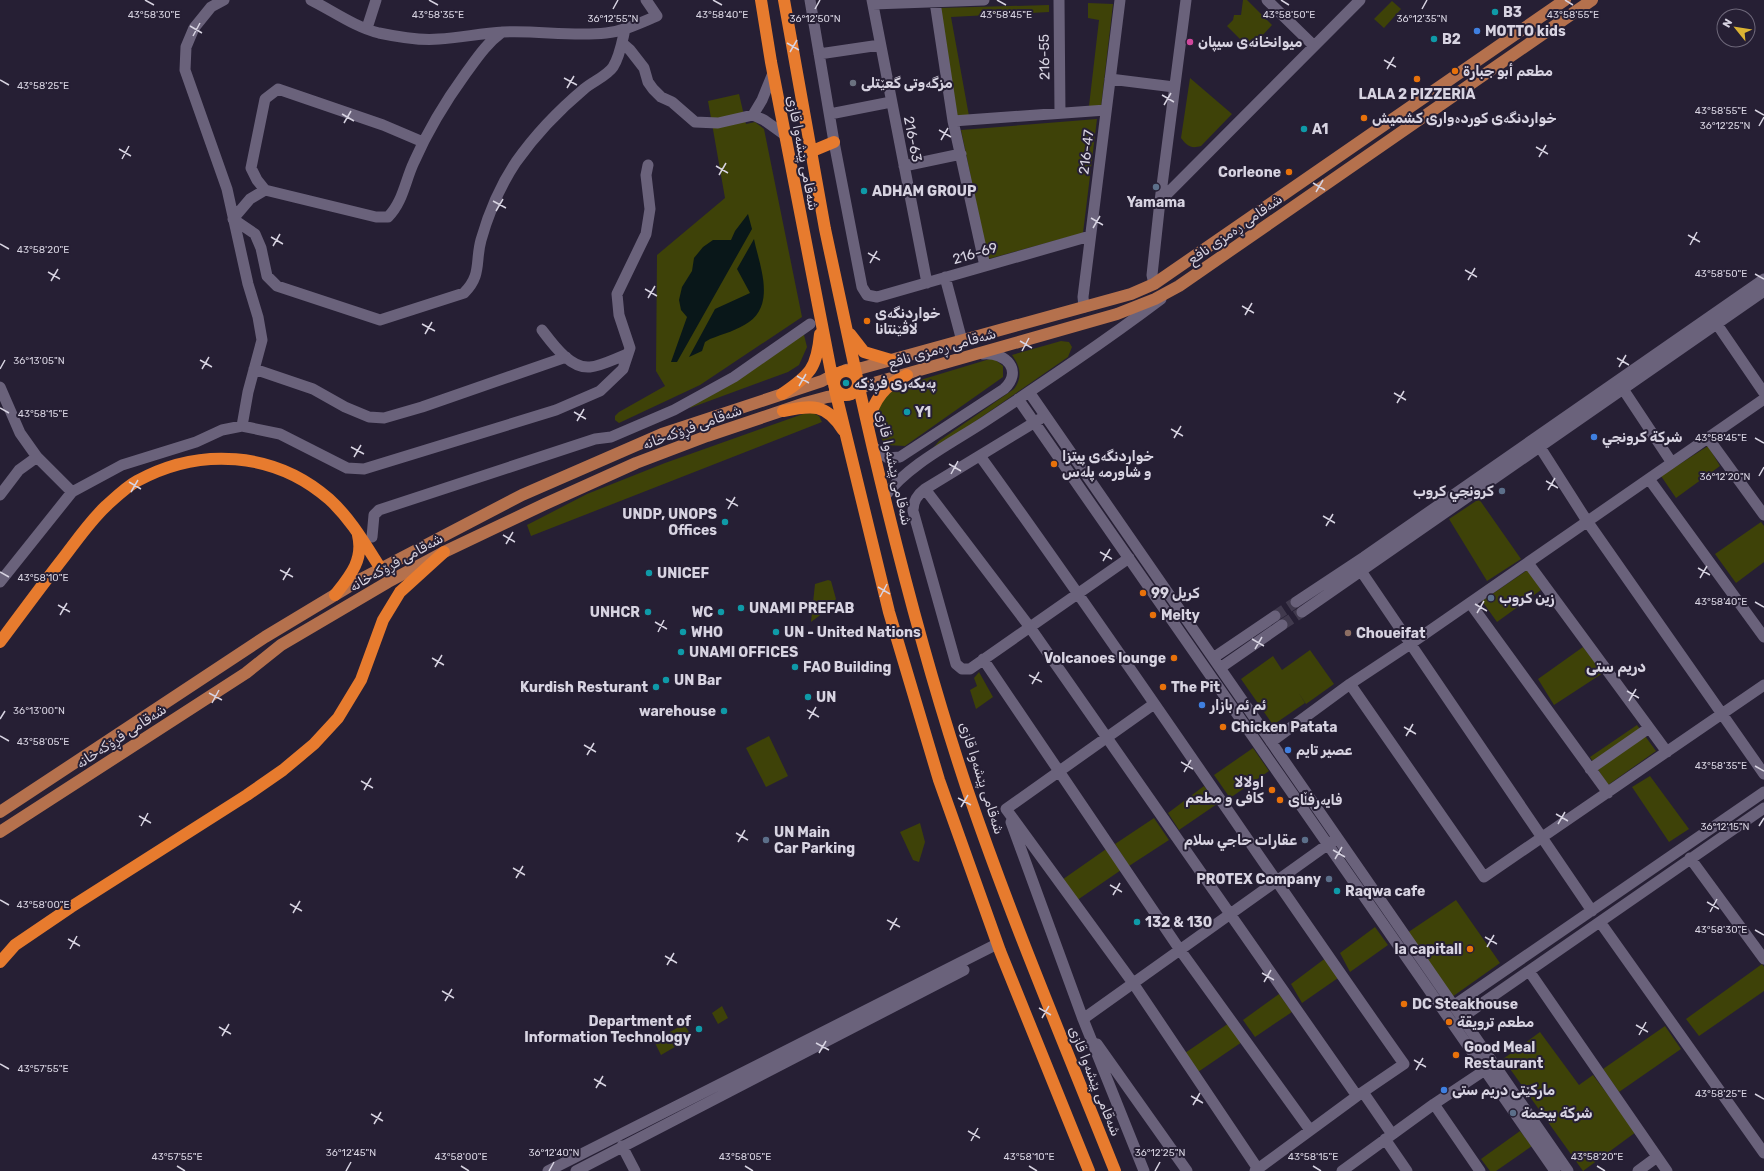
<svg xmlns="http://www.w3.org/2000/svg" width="1764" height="1171" font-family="Rubik,'Noto Naskh Arabic',sans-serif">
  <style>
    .green { fill: #3e4208 }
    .water { fill: #091719 }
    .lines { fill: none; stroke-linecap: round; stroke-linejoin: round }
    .minor-tunnel { stroke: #413a4e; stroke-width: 11; stroke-dasharray: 11 5.5; stroke-linecap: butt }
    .minor { stroke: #6a627b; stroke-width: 11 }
    .major { stroke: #b5714d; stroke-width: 12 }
    .highway { stroke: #e77b2e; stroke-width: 12 }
    .ticks { fill: none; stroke: #d7d3e1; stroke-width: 1.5 }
    .culture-dot { fill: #0f9aa8; stroke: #261f34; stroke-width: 1.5 }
    .shop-dot { fill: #3f7fe0; stroke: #261f34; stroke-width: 1.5 }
    .hotel-dot { fill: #d1479c; stroke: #261f34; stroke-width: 1.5 }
    .food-dot { fill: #e8710a; stroke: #261f34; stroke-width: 1.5 }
    .worship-dot { fill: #6b7280; stroke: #261f34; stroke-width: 1.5 }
    .service-dot { fill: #5c6f8a; stroke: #261f34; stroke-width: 1.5 }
    .education-dot { fill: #8d6e63; stroke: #261f34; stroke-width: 1.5 }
    .labels { text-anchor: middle; stroke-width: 4; stroke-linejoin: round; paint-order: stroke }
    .poi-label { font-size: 14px; font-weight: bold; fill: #d7d3e1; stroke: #261f34; text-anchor: start }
    .street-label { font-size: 14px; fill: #d7d3e1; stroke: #261f34 }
    .neighbourhood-label { font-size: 15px; font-weight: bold; fill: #d7d3e1; stroke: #261f34 }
    .ticks-label { font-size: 10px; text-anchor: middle; fill: #d7d3e1; stroke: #261f34; stroke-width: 4; stroke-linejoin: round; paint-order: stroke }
  </style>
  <rect width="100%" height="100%" fill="#261f34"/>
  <path class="green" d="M1243,0H1247L1272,25L1250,49L1227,26L1233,20L1234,15H1241Z
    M1392,1L1401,9L1384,28L1374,19Z
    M1088,3L1113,4L1101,107L1089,106L1099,20L1088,18Z
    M1049,5V12L951,17L969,116H957L939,8Z
    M1190,78L1232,114L1201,146C1191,149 1187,146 1181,138Z
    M739,94L746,124L755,122L764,129L802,317L700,385L619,423L615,420V416L619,412L665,386L656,371L657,255L725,198L708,101Z
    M1097,119L1083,233L988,259L961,130Z
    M803,331L807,347L799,365L788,372L690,408V403Z
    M1061,341L1069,342L1072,347L1068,357L928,454L939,441L1014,389C1023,377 1020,366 1012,355Z
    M993,358L1003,366V377L905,446L885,445L879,434V403L897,387Z
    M813,413L819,416L822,422L531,536L527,525L587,494L665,463L803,414Z
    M1708,446L1720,466L1676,498L1661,476Z
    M1479,499L1521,559L1487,581L1449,519Z
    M1761,522L1764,526V562L1736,583L1715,554Z
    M1529,570L1541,590L1497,622L1482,601L1526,571Z
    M828,580L831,581L836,599L831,607L811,622L815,584Z
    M1583,647L1603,673L1554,705L1538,679Z
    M1310,650L1334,684L1306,704L1298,692L1305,703L1273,725L1241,679L1273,656L1282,670Z
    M979,672L993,697L976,709L970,690L977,686L974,678Z
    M1637,725L1656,751L1608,785L1590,757Z
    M769,736L788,776L766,787L746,748Z
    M1253,748L1269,771L1230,798L1214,775Z
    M1650,776L1689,829L1669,842L1632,787Z
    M1204,786L1217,804L1179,830L1168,813Z
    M1154,818L1169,840L1129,866L1115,844Z
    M920,823L925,842L919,862L913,860L900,832Z
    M1109,847L1124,868L1073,903L1059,882Z
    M1456,900L1500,963L1452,997L1407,933Z
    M1375,927L1388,945L1350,972L1340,953Z
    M1327,957L1338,978L1302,1003L1291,984Z
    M1762,964L1764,967V991L1699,1036L1686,1019Z
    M1279,994L1292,1012L1255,1037L1243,1020Z
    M722,1006L728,1018L718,1024L712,1013Z
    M1229,1023L1242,1042L1198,1072L1185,1053Z
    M684,1024L692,1037L661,1055L654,1041Z
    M1665,1026L1681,1049L1619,1092L1603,1069Z
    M1540,1032L1579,1085L1593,1075L1636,1132L1583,1171L1503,1059Z
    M1520,1131L1532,1146L1496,1171H1490L1481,1159Z"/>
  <path class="water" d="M748,214L752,229L677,362H671L687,317L681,310L679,300L682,287L692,271L694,258L703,247L713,240H731L735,231Z
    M754,239C759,264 776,303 749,322C738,330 723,334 710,339L705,342L702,351L689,357L715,309L750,293L737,269Z"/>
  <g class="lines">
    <path class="minor-tunnel" d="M1275,616L1296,602
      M1282,625L1302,612"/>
    <path class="minor" d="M224,0L211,7L194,28L186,47L185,70L227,189L248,284L258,317L262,340L248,392L242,426
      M311,0C333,11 355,27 379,33C398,37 419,41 439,39C460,38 481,33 503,32C537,30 571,37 606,33C624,31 640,23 657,16L646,0
      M810,0L834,142L862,287L867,295L877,297L1090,236
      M872,0L927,283
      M1059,0L1060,113
      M1267,0L1314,46
      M935,2L953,121L985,266
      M873,4L984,0
      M367,28L376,0
      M502,32C487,43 477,58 466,73C445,102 428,130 414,162C405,181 403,202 388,217H376L265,190L250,199L233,219L255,234L261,248L267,276L277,286L380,320L464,293C482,275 475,262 481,240C489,212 500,186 516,162C535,135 559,110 584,89C592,82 607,76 613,67C620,56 622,42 625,29
      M622,43L630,50L644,68L648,82L653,89L661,97L672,102L695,122L718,123L753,115L764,120L785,135
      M819,54L880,45
      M1110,79L1174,87
      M830,114L891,102
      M753,115L762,100L773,73
      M953,121L1106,110
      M904,166L961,154
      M265,190L257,180L251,168L265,99L278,89L383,125L423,142
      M1160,201L1360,0
      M945,277L962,341
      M1154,284L1152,275L1160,201L1186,0
      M1084,307L1083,297L1120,0
      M1712,317L1764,393
      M542,330C552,343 570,369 590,367C602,366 616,358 628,354
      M254,369L313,389L345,407L369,417L384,418L422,407L566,357
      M0,387L20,433L37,457L72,492
      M1623,389L1672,463
      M1029,392L1568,1171
      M1018,399L1555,1171
      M1040,419L925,489C917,495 913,501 913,511L956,664L962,669H970L1129,558
      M1708,438L1764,515
      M1536,441L1587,521L1764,774
      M873,447L888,458L900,457L1004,389C1023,371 1007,352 983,354
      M980,456C1125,656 1261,862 1404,1064L1357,1096L1255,1171
      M1649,479L1764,637
      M925,489L1029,626L1357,1096
      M0,495L19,470L37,457
      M885,496C908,465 952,443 984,422C1044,382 1104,342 1161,299
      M372,537L374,515L379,510L595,439L611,437L674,410L734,377L810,324
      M1528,563L1667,752
      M1361,571L1592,911
      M0,582L72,492L122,465L196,442L222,430L242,426L280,434L347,468L364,469L556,410L600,391L623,369L630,348L619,315L617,294L646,234L650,209L646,175L648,165
      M1296,602L1364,557L1764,279
      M1470,603L1608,793
      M1302,612L1764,291
      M1213,658L1275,616
      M983,659L1180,950L1310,1130
      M1220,668L1282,625
      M1350,684L1484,877L1764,685
      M1271,742L1350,684L1409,645L1764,399
      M1590,769L1649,728
      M1006,809L1133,983L1258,1169
      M1006,809L1154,704
      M1011,822L1083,1019L1144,1171
      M1690,858L1764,959
      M1600,922L1764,1153
      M1529,971L1667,1171
      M1453,1006L1764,792
      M1461,1018L1764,808
      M1083,1019L1334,840
      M1097,1044L1187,1171
      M1363,1092L1392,1134
      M1434,1104L1480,1171
      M1385,1139L1407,1171
      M622,1146L635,1171
      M548,1171L997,944
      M576,1171L964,970
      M1342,1171L1434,1104L1485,1070
      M1638,1171L1657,1157"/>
    <path class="major" d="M846,370L862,368L1131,294L1154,284L1565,0
      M851,394L867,385L1117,314L1155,299L1179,286L1592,0
      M0,812L265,637L363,578L522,495L662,434L822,381L837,373
      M0,832L246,673L281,645L388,582L444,552L545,504L636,463L707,436L805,403L827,397L844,395"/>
    <path class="highway" d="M761,0L771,62L833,382
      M784,0L825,229L857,378
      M810,152L834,142
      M850,334L864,352L891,360
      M834 383a12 12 0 1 1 24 0a12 12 0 1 1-24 0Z
      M858,383C888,518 922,654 966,786C1010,916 1064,1043 1115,1171
      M835,390L889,612L939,780L1000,951L1089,1171
      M782,394C810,375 817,368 820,334
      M783,411C812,405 826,403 843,430
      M868,423C874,399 885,385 907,375
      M335,595C350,576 364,560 358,535
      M0,642C21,614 42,585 64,557C77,540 90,521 106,506C115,498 126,487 137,481C199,447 274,451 329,499C351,519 365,544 381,569
      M0,962L15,945L71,907L247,795L283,770L314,744L338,718L361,680L383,620L400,592L444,552"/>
  </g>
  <path class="ticks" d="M145,0L154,5M429,0L438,5M713,0L722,5M997,0L1006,5M1281,0L1289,5M1565,0L1573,5M613,9L618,0M815,9L820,0M1422,9L1427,0M190,26L202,33M193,36L200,23M787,43L799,50M790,52L797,40M1384,60L1396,67M1387,69L1394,57M564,78L577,85M0,80L9,85M567,88L574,76M1162,95L1174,102M1164,105L1171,93M1755,110L1764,115M342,114L354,121M344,123L351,111M1759,126L1764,117M939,130L951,137M941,140L948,128M1536,147L1548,154M119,149L131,156M1539,157L1546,145M122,159L129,146M716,166L728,173M719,175L726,163M1313,183L1325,190M1316,192L1323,180M493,201L506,208M496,211L503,199M1091,218L1103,225M1093,228L1100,216M1688,235L1700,242M271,237L283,244M0,244L9,249M1690,245L1697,232M273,246L280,234M868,253L880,260M870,263L877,251M1465,270L1477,277M48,272L60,279M1755,274L1764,279M1468,280L1475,268M51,281L58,269M645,289L657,296M648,298L655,286M1242,306L1254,313M1245,315L1252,303M422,324L435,331M425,334L432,322M1020,341L1032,348M1022,351L1029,338M1617,358L1629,365M200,360L212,367M1619,367L1626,355M0,369L5,360M202,369L209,357M797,376L809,383M799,386L806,374M1394,393L1406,400M1397,403L1404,391M0,408L9,413M574,412L586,419M577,421L584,409M1171,429L1183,436M1174,438L1181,426M1755,438L1764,443M351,447L364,454M354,457L361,445M949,464L961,471M951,474L958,461M1759,476L1764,467M1546,481L1558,488M129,482L141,489M1548,490L1555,478M131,492L138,480M726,499L738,506M728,509L735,497M1323,516L1335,523M1326,526L1333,514M503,535L515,542M506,544L513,532M1100,552L1112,559M1103,561L1110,549M1698,568L1710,575M280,570L293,577M0,572L9,577M1700,578L1707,566M283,580L290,568M878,587L890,594M880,597L887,584M1755,602L1764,607M1475,604L1487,611M58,605L70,612M1477,613L1484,601M60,615L67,603M655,622L667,629M658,632L664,620M1252,639L1264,646M1255,649L1262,637M432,658L444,665M435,667L442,655M1029,675L1042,682M1032,684L1039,672M1627,691L1639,698M209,693L222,700M1629,701L1636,689M212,703L219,690M807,710L819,717M0,719L5,711M809,719L816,707M1404,727L1416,734M0,736L9,741M1406,736L1413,724M584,745L596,752M587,755L594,743M1181,762L1193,769M1755,766L1764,771M1184,772L1191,760M361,781L373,788M364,790L371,778M958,798L971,805M961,807L968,795M1556,814L1568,821M139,816L151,823M1558,824L1565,812M141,826L148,813M1759,826L1764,818M736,833L748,840M738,842L745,830M1333,850L1345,857M1335,859L1342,847M513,868L525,875M516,878L523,866M1110,885L1122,892M1113,895L1120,883M0,900L9,905M1707,902L1719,909M290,904L302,911M1710,912L1717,899M293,913L300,901M887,920L900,927M890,930L897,918M1755,930L1764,935M1485,937L1497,944M68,939L80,946M1487,947L1494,935M70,949L77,936M665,956L677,963M667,965L674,953M1262,973L1274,980M1264,982L1271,970M442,991L454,998M445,1001L452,989M1039,1008L1051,1015M1042,1018L1049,1006M1636,1025L1648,1032M219,1027L231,1034M1639,1035L1646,1022M222,1036L229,1024M816,1043L829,1050M819,1053L826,1041M1414,1060L1426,1067M0,1064L9,1069M1416,1070L1423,1058M594,1079L606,1086M596,1088L603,1076M1755,1094L1764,1099M1191,1096L1203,1103M1193,1105L1200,1093M371,1114L383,1121M374,1124L381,1112M968,1131L980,1138M971,1141L978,1128M177,1166L185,1171M461,1166L469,1171M745,1166L753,1171M1029,1166L1037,1171M1313,1166L1321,1171M1597,1166L1605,1171M346,1171L351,1162M549,1171L554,1162M1155,1171L1160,1162"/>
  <g class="culture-dot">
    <circle cx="1495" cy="12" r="4"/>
    <circle cx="1434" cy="39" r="4"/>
    <circle cx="1304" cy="129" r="4"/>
    <circle cx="864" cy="191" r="4"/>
    <circle cx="846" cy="383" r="4"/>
    <circle cx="907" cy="412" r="4"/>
    <circle cx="725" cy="522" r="4"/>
    <circle cx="649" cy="573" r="4"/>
    <circle cx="741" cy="608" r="4"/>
    <circle cx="648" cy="612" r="4"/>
    <circle cx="721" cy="612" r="4"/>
    <circle cx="683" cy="632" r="4"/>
    <circle cx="776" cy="632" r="4"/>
    <circle cx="681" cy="652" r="4"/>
    <circle cx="795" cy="667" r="4"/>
    <circle cx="666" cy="680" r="4"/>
    <circle cx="656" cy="687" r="4"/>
    <circle cx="808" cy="697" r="4"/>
    <circle cx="724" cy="711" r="4"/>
    <circle cx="1337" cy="891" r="4"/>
    <circle cx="1137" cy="922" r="4"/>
    <circle cx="699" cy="1029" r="4"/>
  </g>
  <g class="shop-dot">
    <circle cx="1477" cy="31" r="4"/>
    <circle cx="1594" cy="437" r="4"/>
    <circle cx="1202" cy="705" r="4"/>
    <circle cx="1288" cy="750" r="4"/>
    <circle cx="1444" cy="1090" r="4"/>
  </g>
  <circle class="hotel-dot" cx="1190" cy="42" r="4"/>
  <g class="food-dot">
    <circle cx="1455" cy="71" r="4"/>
    <circle cx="1417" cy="79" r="4"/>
    <circle cx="1364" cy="118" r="4"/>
    <circle cx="1289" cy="172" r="4"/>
    <circle cx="867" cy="321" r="4"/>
    <circle cx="1054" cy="464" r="4"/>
    <circle cx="1143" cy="593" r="4"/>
    <circle cx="1153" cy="615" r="4"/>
    <circle cx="1174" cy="658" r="4"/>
    <circle cx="1163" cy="687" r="4"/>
    <circle cx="1223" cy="727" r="4"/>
    <circle cx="1272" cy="790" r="4"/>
    <circle cx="1280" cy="800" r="4"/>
    <circle cx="1470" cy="949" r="4"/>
    <circle cx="1404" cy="1004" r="4"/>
    <circle cx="1449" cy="1022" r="4"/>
    <circle cx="1456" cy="1055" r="4"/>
  </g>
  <circle class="worship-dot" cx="853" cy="83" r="4"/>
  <g class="service-dot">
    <circle cx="1156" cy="187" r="4"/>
    <circle cx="1502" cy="491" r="4"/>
    <circle cx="1491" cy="598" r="4"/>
    <circle cx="766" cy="840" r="4"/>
    <circle cx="1305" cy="840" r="4"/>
    <circle cx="1329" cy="879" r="4"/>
    <circle cx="1513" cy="1113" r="4"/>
  </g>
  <circle class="education-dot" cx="1348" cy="633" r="4"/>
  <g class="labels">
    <g class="poi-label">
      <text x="1503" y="17">B3</text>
      <text x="1485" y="36">MOTTO kids</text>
      <text x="1442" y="44">B2</text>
      <text x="1198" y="47">میوانخانەی سیپان</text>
      <text x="1463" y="76">مطعم أبو جبارة</text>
      <text x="861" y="88">مزگەوتی گعێتلی</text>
      <text x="1417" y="99" text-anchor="middle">LALA 2 PIZZERIA</text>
      <text x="1372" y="123">خواردنگەی کوردەواری کشمیش</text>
      <text x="1312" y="134">A1</text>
      <text x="1281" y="177" text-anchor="end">Corleone</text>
      <text x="872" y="196">ADHAM GROUP</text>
      <text x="1156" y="207" text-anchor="middle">Yamama</text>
      <text x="875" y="318">خواردنگەی<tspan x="875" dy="16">لاڤێنتانا</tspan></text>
      <text x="854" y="388">پەیکەری فڕۆکە</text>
      <text x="915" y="417">Y1</text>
      <text x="1602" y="442">شركة كرونجي</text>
      <text x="1062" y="461">خواردنگەی پیتزا<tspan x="1062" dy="16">و شاورمە پلەس</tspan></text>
      <text x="1494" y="496" text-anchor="end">كرونجي كروب</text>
      <text x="717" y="519" text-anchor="end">UNDP, UNOPS<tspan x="717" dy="16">Offices</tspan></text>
      <text x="657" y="578">UNICEF</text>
      <text x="1151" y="598">99 كريل</text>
      <text x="1499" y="603">زين كروب</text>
      <text x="749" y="613">UNAMI PREFAB</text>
      <text x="640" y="617" text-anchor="end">UNHCR</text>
      <text x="713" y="617" text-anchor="end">WC</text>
      <text x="1161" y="620">Melty</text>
      <text x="691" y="637">WHO</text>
      <text x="784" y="637">UN - United Nations</text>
      <text x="1356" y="638">Choueifat</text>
      <text x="689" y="657">UNAMI OFFICES</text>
      <text x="1166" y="663" text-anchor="end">Volcanoes lounge</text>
      <text x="803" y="672">FAO Building</text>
      <text x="674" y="685">UN Bar</text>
      <text x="648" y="692" text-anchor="end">Kurdish Resturant</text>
      <text x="1171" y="692">The Pit</text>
      <text x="816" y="702">UN</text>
      <text x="1210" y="710">ئم ئم بازار</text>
      <text x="716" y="716" text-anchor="end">warehouse</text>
      <text x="1231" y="732">Chicken Patata</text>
      <text x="1296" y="755">عصير تايم</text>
      <text x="1264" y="787" text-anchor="end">اولالا<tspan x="1264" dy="16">کافى و مطعم</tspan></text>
      <text x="1288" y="805">فايەرفڵای</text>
      <text x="774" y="837">UN Main<tspan x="774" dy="16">Car Parking</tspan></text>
      <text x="1297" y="845" text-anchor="end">عقارات حاجي سلام</text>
      <text x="1321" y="884" text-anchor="end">PROTEX Company</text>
      <text x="1345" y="896">Raqwa cafe</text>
      <text x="1145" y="927">132 &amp; 130</text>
      <text x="1462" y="954" text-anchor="end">la capitall</text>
      <text x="1412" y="1009">DC Steakhouse</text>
      <text x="691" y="1026" text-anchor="end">Department of<tspan x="691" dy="16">Information Technology</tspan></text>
      <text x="1457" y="1027">مطعم ترويقة</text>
      <text x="1464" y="1052">Good Meal<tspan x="1464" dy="16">Restaurant</tspan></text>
      <text x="1452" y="1095">مارکێتی دریم ستی</text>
      <text x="1521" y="1118">شركة بيخمة</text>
    </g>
    <g class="street-label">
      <text transform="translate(1044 57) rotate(-91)" y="5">216-55</text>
      <text transform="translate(913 139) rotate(79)" y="5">216-63</text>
      <text transform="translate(1086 152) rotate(-83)" y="5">216-47</text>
      <text transform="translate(803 153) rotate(79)" y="5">شەقامی پێشەوا قازی</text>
      <text transform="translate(1235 229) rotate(-35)" y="5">شەقامی ڕەمزی نافع</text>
      <text transform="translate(975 253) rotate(-16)" y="5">216-69</text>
      <text transform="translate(942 348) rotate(-16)" y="5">شەقامی ڕەمزی نافع</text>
      <text transform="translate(692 427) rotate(-20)" y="5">شەقامی فڕۆکەخانە</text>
      <text transform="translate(894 468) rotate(77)" y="5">شەقامی پێشەوا قازی</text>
      <text transform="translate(396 562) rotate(-29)" y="5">شەقامی فڕۆکەخانە</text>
      <text transform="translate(121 736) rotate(-33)" y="5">شەقامی فڕۆکەخانە</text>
      <text transform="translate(982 778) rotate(72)" y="5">شەقامی پێشەوا قازی</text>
      <text transform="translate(1095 1081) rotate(68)" y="5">شەقامی پێشەوا قازی</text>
    </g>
    <g class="neighbourhood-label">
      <text x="1616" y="672">دریم ستی</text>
    </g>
  </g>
  <g class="ticks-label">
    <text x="154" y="18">43°58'30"E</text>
    <text x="438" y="18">43°58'35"E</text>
    <text x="1006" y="18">43°58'45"E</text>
    <text x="722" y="18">43°58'40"E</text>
    <text x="1289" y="18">43°58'50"E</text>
    <text x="1573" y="18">43°58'55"E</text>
    <text x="815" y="22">36°12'50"N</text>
    <text x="1422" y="22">36°12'35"N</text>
    <text x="613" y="22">36°12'55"N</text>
    <text x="43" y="89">43°58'25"E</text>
    <text x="1721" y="114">43°58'55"E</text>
    <text x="1725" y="129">36°12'25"N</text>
    <text x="43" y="253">43°58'20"E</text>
    <text x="1721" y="277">43°58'50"E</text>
    <text x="39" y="364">36°13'05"N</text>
    <text x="43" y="417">43°58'15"E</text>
    <text x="1721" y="441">43°58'45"E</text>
    <text x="1725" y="480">36°12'20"N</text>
    <text x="43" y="581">43°58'10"E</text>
    <text x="1721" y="605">43°58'40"E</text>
    <text x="39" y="714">36°13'00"N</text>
    <text x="43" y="745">43°58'05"E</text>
    <text x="1721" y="769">43°58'35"E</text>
    <text x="1725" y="830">36°12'15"N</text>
    <text x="43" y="908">43°58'00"E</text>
    <text x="1721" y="933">43°58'30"E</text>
    <text x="43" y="1072">43°57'55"E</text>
    <text x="1721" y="1097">43°58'25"E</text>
    <text x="351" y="1156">36°12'45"N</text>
    <text x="554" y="1156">36°12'40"N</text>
    <text x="1160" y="1156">36°12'25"N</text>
    <text x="177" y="1160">43°57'55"E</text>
    <text x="461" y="1160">43°58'00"E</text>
    <text x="745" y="1160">43°58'05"E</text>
    <text x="1029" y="1160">43°58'10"E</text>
    <text x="1313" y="1160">43°58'15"E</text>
    <text x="1597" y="1160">43°58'20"E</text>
  </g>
  <g transform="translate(1736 28) rotate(300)"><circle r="19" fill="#261f34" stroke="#6d6779"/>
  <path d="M0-3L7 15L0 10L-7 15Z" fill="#dbb333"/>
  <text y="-6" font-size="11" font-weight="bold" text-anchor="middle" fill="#d7d3e1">N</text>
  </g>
</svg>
